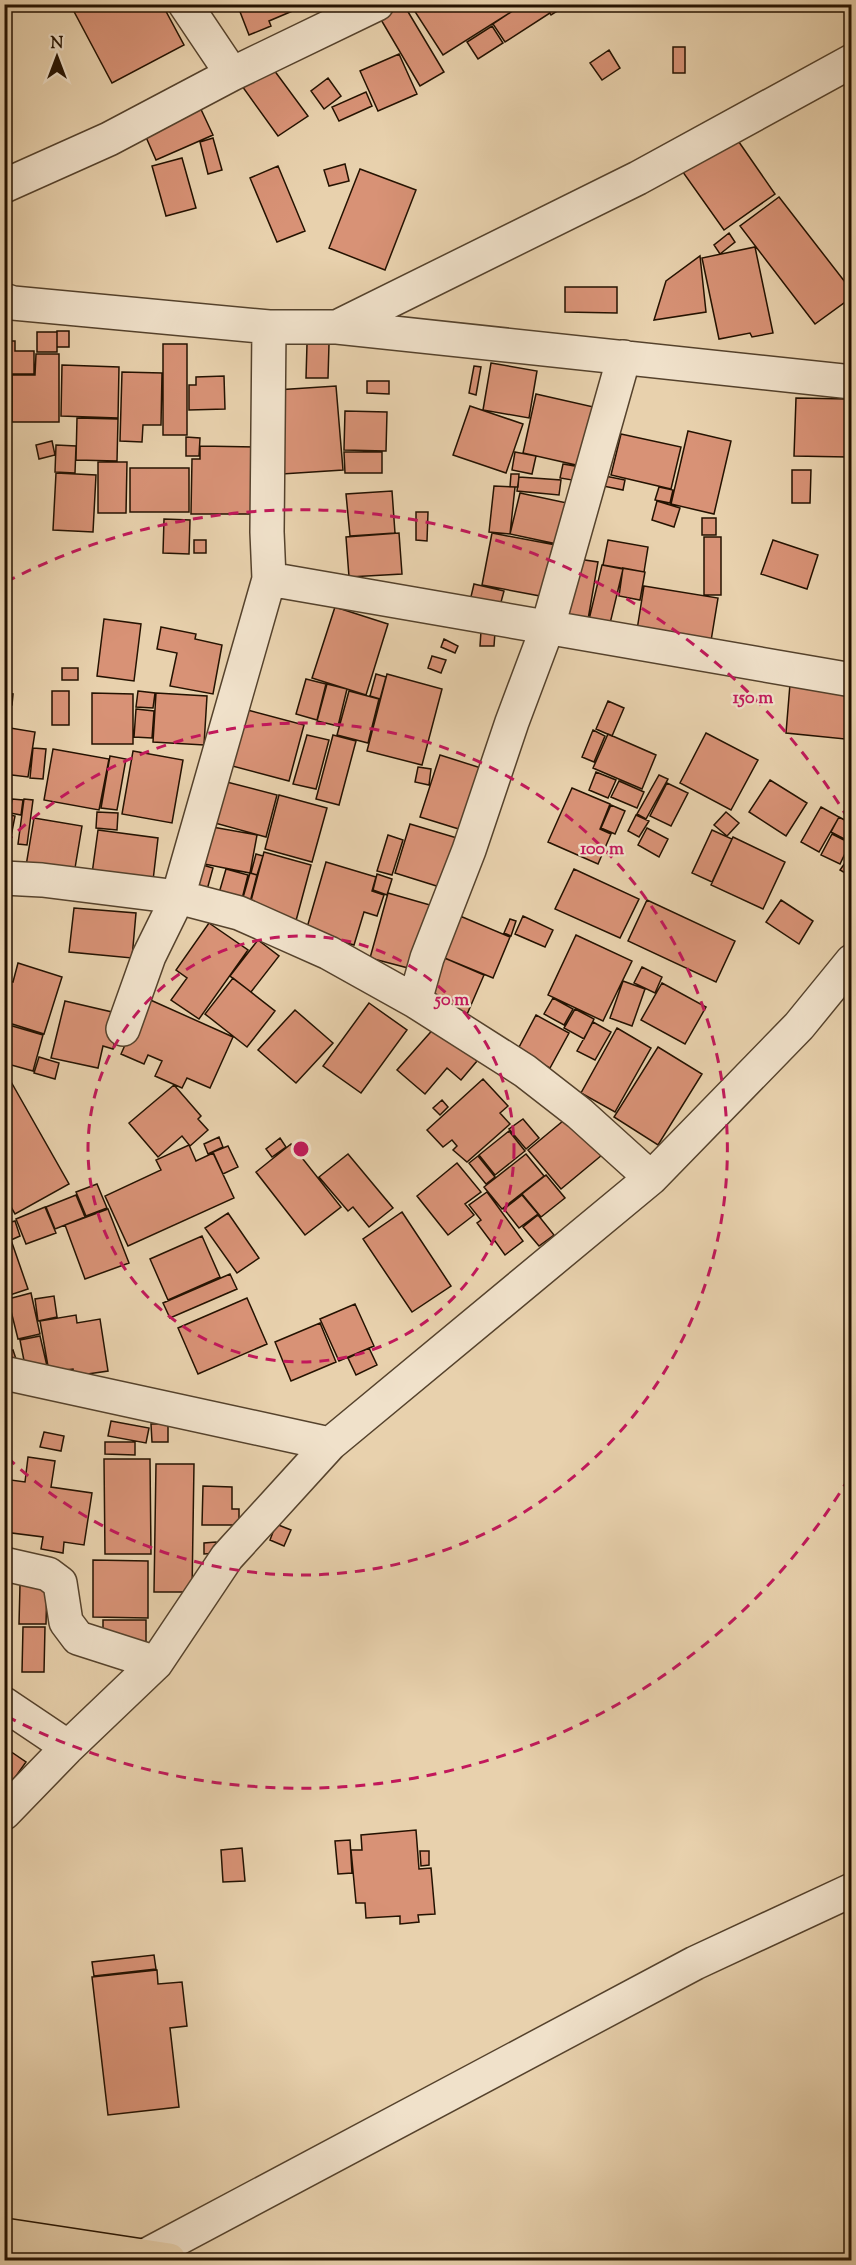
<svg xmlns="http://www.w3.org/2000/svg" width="856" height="2265" font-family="'Sorts Mill Goudy',serif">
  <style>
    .building { fill: #d89276; stroke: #241201; stroke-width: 1.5 }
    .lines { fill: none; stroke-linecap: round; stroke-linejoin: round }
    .minor-casing { stroke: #55422c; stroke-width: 36 }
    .highway-casing { stroke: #241201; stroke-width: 36 }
    .minor { stroke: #f0e1ca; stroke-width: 33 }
    .highway { stroke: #e8d1ad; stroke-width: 33 }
    .ring { fill: none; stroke: #c2185b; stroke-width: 3; stroke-dasharray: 10 8 }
    .centre { fill: #c2185b; stroke: #f0e1ca; stroke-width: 3 }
    .ring-label { font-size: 18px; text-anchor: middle; font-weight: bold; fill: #c2185b; stroke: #f0e1ca; stroke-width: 4.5; stroke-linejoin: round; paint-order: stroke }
  </style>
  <rect width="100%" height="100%" fill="#e8d1ad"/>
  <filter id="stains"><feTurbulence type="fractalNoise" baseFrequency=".00333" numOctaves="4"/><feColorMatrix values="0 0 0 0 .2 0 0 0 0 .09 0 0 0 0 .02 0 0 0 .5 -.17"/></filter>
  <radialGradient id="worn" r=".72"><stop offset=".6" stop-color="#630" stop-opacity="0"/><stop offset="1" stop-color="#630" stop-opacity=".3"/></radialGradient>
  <path class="building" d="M70,4H162L184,45L112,83Z
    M237,4H309L269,21L271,26L249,35Z
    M416,4H522V5L443,55L412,7Z
    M523,4H544L550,13L505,42L493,24Z
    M545,4H567V5L551,15Z
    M404,5L444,72L420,86L380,18Z
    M492,26L503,43L478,59L467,42Z
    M673,47H685V73H673Z
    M609,50L620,68L602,80L590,63Z
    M399,54L417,94L378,111L360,71Z
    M271,66L308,116L278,136L242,86Z
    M328,78L341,96L324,109L311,91Z
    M366,92L372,106L339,121L332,107Z
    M198,103L213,135L156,160L142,128Z
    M732,132L775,194L724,230L680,168Z
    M213,138L222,170L208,174L200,142Z
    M182,158L196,208L166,216L152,166Z
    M345,164L349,181L329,186L324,170Z
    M278,166L305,231L277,242L250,178Z
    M360,169L416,190L385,270L329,248Z
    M779,197L852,291V297L815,324L740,226Z
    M729,233L735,242L720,254L714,245Z
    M755,247L773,333L752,337L750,333L719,339L702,258Z
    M700,256L706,312L654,320L666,281Z
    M565,287H617V313L565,312Z
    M57,331H69V347H57Z
    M37,332H57V352H37Z
    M4,341H15V351H34V374H4Z
    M163,344H187V435H163Z
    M307,344H329L328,378H306Z
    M36,354H59V422H12V375H35Z
    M491,363L537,371L529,418L483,410Z
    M62,365L119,367L118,418L61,416Z
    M474,366L481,367L476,395L469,393Z
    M122,372L162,373L161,425H143L142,442L120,441Z
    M224,376L225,409L189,410V385H196V377Z
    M367,381H389V394L367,393Z
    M336,386L343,470L282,474L276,390Z
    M536,394L598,408L585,467L523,453Z
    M796,398L849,399L848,457L794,456Z
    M470,406L523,424L506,473L453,455Z
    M345,411L387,412L386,451L344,450Z
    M77,418L118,419L117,461L76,460Z
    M688,431L731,441L714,514L671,504Z
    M621,434L681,447L671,489L611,475Z
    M186,437L200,438L199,456H186Z
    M52,441L55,455L39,459L36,445Z
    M56,445L76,446L75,473L55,472Z
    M200,446L256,447L265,514H191L192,459H200Z
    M344,452H382V473H345Z
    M515,452L536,456L532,474L512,470Z
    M98,462H127L126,513H98Z
    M563,464L586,468L584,482L560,478Z
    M130,468H189V512H130Z
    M792,470H811L810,503H792Z
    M56,473L96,475L93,532L53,530Z
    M511,474H519L518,487H510Z
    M605,476L625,480L623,490L603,486Z
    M519,477L561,480L559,495L517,491Z
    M494,486L515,487L510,534L489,532Z
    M659,487L673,490L670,503L655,500Z
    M392,491L395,533L350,536L346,494Z
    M520,493L567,503L557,544L510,534Z
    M657,501L680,508L674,527L652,520Z
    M416,512H428L427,541L416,540Z
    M702,518H716V535H702Z
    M164,519L190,520L189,554L163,553Z
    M399,533L402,574L349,577L346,537Z
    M492,533L561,546L551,598L482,585Z
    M704,537H721V595H704Z
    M194,540H206V553H194Z
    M608,540L648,547L644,572L603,565Z
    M773,540L818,555L807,589L761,574Z
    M578,559L598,562L586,631L567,627Z
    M602,565L623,569L608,632L587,628Z
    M623,568L645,572L640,600L619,596Z
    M474,584L504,591L498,613L469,605Z
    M644,586L718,598L710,647L636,636Z
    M335,607L388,624L366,695L312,678Z
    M104,619L141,624L134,681L97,676Z
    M161,627L196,634L195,639L222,645L213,694L170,686L177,653L157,649Z
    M481,631L495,632L494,646H480Z
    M444,639L458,646L455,653L441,647Z
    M432,656L446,660L441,673L428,668Z
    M62,668H78V680H62Z
    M376,674L386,677L380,699L370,696Z
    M387,674L442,689L422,765L367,751Z
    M306,679L326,684L317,720L296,714Z
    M327,684L347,689L338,726L317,721Z
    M790,684L850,689L845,739L786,733Z
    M52,691H69V725H52Z
    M138,691L155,693L153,708L136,707Z
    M349,691L379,699L368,743L337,735Z
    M4,693L13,694L12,705L4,704Z
    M92,693L133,694V744H92Z
    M156,693L207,696L204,745L153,742Z
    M852,695V726H848Z
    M608,701L624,708L612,736L596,729Z
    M236,707L304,725L289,781L221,763Z
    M136,709L154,711L152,738L134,737Z
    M4,727L35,732L28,777L4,774Z
    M593,730L605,736L594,762L582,757Z
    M706,733L758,760L731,810L680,783Z
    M608,734L656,755L642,789L593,768Z
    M307,735L329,740L316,789L293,784Z
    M333,735L356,741L339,805L316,799Z
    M847,735L852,736V744H846Z
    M33,748L46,749L43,779L30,778Z
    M53,749L109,759L99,810L44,800Z
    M133,751L183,760L172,823L122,814Z
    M440,755L481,768L462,830L420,817Z
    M110,756L126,759L117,810L101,808Z
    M418,767L431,769L429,785L415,782Z
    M596,772L616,780L608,798L589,790Z
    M659,775L668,779L646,819L637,814Z
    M215,779L277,795L266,837L204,820Z
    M770,780L807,803L786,836L749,812Z
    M619,781L644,792L637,808L611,797Z
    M667,783L688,793L671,826L650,816Z
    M572,788L610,804L600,829L611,834L598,864L548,842Z
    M279,795L327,808L312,862L265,849Z
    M12,799L23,800L21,815L10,813Z
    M24,799L33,800L27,845L18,844Z
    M611,805L625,811L615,834L601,828Z
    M821,807L839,817L819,852L801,842Z
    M97,812L118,813L117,830L96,828Z
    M726,812L739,823L727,836L714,825Z
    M4,814L15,816L6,862H4Z
    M636,815L649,821L639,837L628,831Z
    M839,817L852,824L850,842L831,832Z
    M34,818L82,826L74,874L26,866Z
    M410,824L457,838L443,888L395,873Z
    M201,825L257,835L250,873L194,862Z
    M647,828L668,839L659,857L638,845Z
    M98,830L158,838L152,889L91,881Z
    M712,830L732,839L712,882L692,873Z
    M832,834L850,843L840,864L821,855Z
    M388,835L403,840L392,875L377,871Z
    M733,837L785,862L763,909L711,885Z
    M264,852L311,865L294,928L247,916Z
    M852,853V877L840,870Z
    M256,854L263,856L257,875L251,873Z
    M189,861L213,868L205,897L181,890Z
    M326,862L376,877L372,891L384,895L377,916L364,912L354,945L306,931Z
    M226,869L248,875L240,907L217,900Z
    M574,869L639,899L620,938L555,909Z
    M250,873L257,875L248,910L240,908Z
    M377,874L392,879L387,895L373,890Z
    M388,893L430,905L412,969L370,958Z
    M647,900L735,941L716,982L628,941Z
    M781,900L813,921L799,944L766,922Z
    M74,908L136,913L132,958L69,952Z
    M460,916L510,937L493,978L442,957Z
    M523,916L553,930L545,947L515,934Z
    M510,919L516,921L511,936L504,933Z
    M209,923L248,950L199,1019L171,1000L187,978L176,970Z
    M576,935L632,961L603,1021L548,995Z
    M258,940L279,956L251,992L230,976Z
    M440,956L484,975L465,1019L421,1000Z
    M18,963L62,977L44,1034L9,1023L10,1020L4,1018V991L8,980L13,982Z
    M642,967L662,977L655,993L634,983Z
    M233,978L275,1011L247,1047L205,1014Z
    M623,981L645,989L632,1026L610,1018Z
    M662,983L706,1007L685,1044L641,1020Z
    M146,998L233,1037L210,1088L187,1078L182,1088L155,1076L162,1061L148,1055L144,1064L121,1054Z
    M553,998L573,1009L564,1025L544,1014Z
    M65,1001L112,1012L119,1023L113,1049L103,1046L98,1068L51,1058Z
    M369,1003L407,1030L361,1093L323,1066Z
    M575,1009L594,1019L584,1039L564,1028Z
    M295,1010L333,1043L296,1083L258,1050Z
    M536,1015L569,1033L550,1068L517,1051Z
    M593,1022L611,1032L595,1060L577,1051Z
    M9,1025L43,1035L33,1071L4,1063V1042Z
    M436,1026L477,1061L461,1080L447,1068L425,1094L397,1070Z
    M617,1028L651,1048L615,1112L581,1093Z
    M658,1047L702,1074L658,1145L614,1117Z
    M39,1057L59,1063L55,1079L34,1073Z
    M483,1079L508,1106L500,1113L510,1124L467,1162L453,1150L457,1146L452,1140L443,1147L427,1130Z
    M10,1080L69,1184L15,1214L4,1195V1083Z
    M174,1085L201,1116L198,1119L208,1130L190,1146L182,1136L158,1157L129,1123Z
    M442,1100L448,1107L440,1115L433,1108Z
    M569,1116L602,1155L561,1189L528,1150Z
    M523,1119L539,1138L526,1149L509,1129Z
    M509,1131L525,1151L495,1175L479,1155Z
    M219,1137L223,1147L208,1154L204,1144Z
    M280,1138L286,1147L272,1157L266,1149Z
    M291,1144L341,1207L305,1235L256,1172Z
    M189,1145L196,1161L213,1153L234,1198L128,1246L105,1196L161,1170L156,1160Z
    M228,1146L238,1167L223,1174L213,1152Z
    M348,1154L393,1208L369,1227L353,1207L348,1211L319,1177Z
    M526,1154L544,1176L502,1209L484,1187Z
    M478,1156L495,1177L486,1184L469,1163Z
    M457,1163L481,1192L465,1204L474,1215L448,1235L417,1196Z
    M546,1175L565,1198L541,1217L522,1194Z
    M97,1184L107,1208L86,1216L76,1192Z
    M487,1192L523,1241L505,1255L495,1241L492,1243L477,1223L481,1220L469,1205Z
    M76,1195L85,1217L55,1229L46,1207Z
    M522,1195L538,1214L519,1228L504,1209Z
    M45,1207L56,1233L26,1244L16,1219Z
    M108,1209L129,1263L85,1279L65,1225Z
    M402,1212L451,1286L412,1312L363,1239Z
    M228,1213L259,1258L237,1273L205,1228Z
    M538,1215L554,1235L539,1246L523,1227Z
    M15,1221L20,1236L11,1240L28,1289L4,1297V1224Z
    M202,1236L220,1277L168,1300L150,1259Z
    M230,1274L237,1289L170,1318L163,1303Z
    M31,1293L40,1334L18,1339L8,1299Z
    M54,1296L57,1317L38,1321L35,1299Z
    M247,1298L267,1344L198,1374L178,1328Z
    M355,1304L374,1346L339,1361L320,1319Z
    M76,1315L77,1323L100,1319L108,1371L74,1376L73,1369L49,1372L40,1321Z
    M320,1323L336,1362L291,1381L275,1342Z
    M4,1330L11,1349L4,1352Z
    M40,1336L47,1366L26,1371L20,1340Z
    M369,1348L377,1365L356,1375L348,1358Z
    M13,1350L18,1365L4,1369V1353Z
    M111,1421L149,1428L146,1443L108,1436Z
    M5,1423L10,1435L4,1437V1424Z
    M151,1424H168V1442H152Z
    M44,1432L64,1436L61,1451L40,1447Z
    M105,1442H135V1455L105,1454Z
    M28,1457L55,1461L51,1487L92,1493L84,1545L64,1542L63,1553L41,1549L43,1537L4,1532L11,1480L25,1482Z
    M104,1459H150L151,1554H105Z
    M156,1464H194L192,1592H154Z
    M203,1486L232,1487V1509H239V1525H202Z
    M276,1524L291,1530L284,1546L270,1540Z
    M216,1542L217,1553L204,1554V1543Z
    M93,1560L148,1561V1618L93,1617Z
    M20,1585L47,1586L46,1624H19Z
    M103,1620H146V1644H103Z
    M23,1627H45L44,1672H22Z
    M4,1747L26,1762L4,1793Z
    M416,1830L419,1869L431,1868L435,1914L418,1915L419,1922L400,1924V1916L366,1918L365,1903H356L351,1850H362L361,1835Z
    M350,1840L352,1873L338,1874L335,1841Z
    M242,1848L245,1881L223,1882L221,1850Z
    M420,1851H429V1865L421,1866Z
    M154,1955L156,1969L94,1976L92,1962Z
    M157,1970L158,1984L182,1982L187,2026L170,2028L179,2107L108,2115L92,1977Z"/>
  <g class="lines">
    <defs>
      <path id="minor" d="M185,4L232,74
        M4,186L109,139L232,74L377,4
        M4,300L13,303L269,327H337L852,382
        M269,327L267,532L269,579L178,897L239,913L329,953L415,1001L427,958L469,850L512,722L548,626L624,357
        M337,327L638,178L852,61
        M269,579L852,680
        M4,878L42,880L178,897L149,956L123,1029
        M415,1001L525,1071L579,1113L651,1178
        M4,1373L330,1444
        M4,1564L48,1574L60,1583L66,1622L78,1638L156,1663
        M4,1704L68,1747
        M4,1813L68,1747L156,1663L227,1557L330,1444L651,1178L799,1026L852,961
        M143,2257L695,1963L852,1890"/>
      <path id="highway" d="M4,2235L169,2260"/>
    </defs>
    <use href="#minor" class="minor-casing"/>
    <use href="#highway" class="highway-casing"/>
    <use href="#minor" class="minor"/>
    <use href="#highway" class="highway"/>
  </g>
  <g class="ring">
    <circle cx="301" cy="1149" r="213"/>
    <path d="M5 843A426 426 0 1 1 5 1455"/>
    <path d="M849 1478A639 639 0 0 1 6 1716M6 582A639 639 0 0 1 849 820"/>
  </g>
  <circle cx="301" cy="1149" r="9" class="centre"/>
  <g class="ring-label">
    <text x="753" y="703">150 m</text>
    <text x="602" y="854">100 m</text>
    <text x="452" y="1005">50 m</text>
  </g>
  <rect width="856" height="2265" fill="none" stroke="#e8d1ad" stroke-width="24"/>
  <rect x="6" y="6" width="844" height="2253" fill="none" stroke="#241201" stroke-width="3"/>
  <rect x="12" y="12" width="832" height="2241" fill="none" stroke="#241201" stroke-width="1.5"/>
  <g transform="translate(57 57)" stroke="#f0e1ca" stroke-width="4.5" paint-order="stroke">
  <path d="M0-4.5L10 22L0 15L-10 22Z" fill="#241201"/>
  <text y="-9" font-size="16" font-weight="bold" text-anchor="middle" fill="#241201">N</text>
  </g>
  <rect width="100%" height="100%" filter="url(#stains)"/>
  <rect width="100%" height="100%" fill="url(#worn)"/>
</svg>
